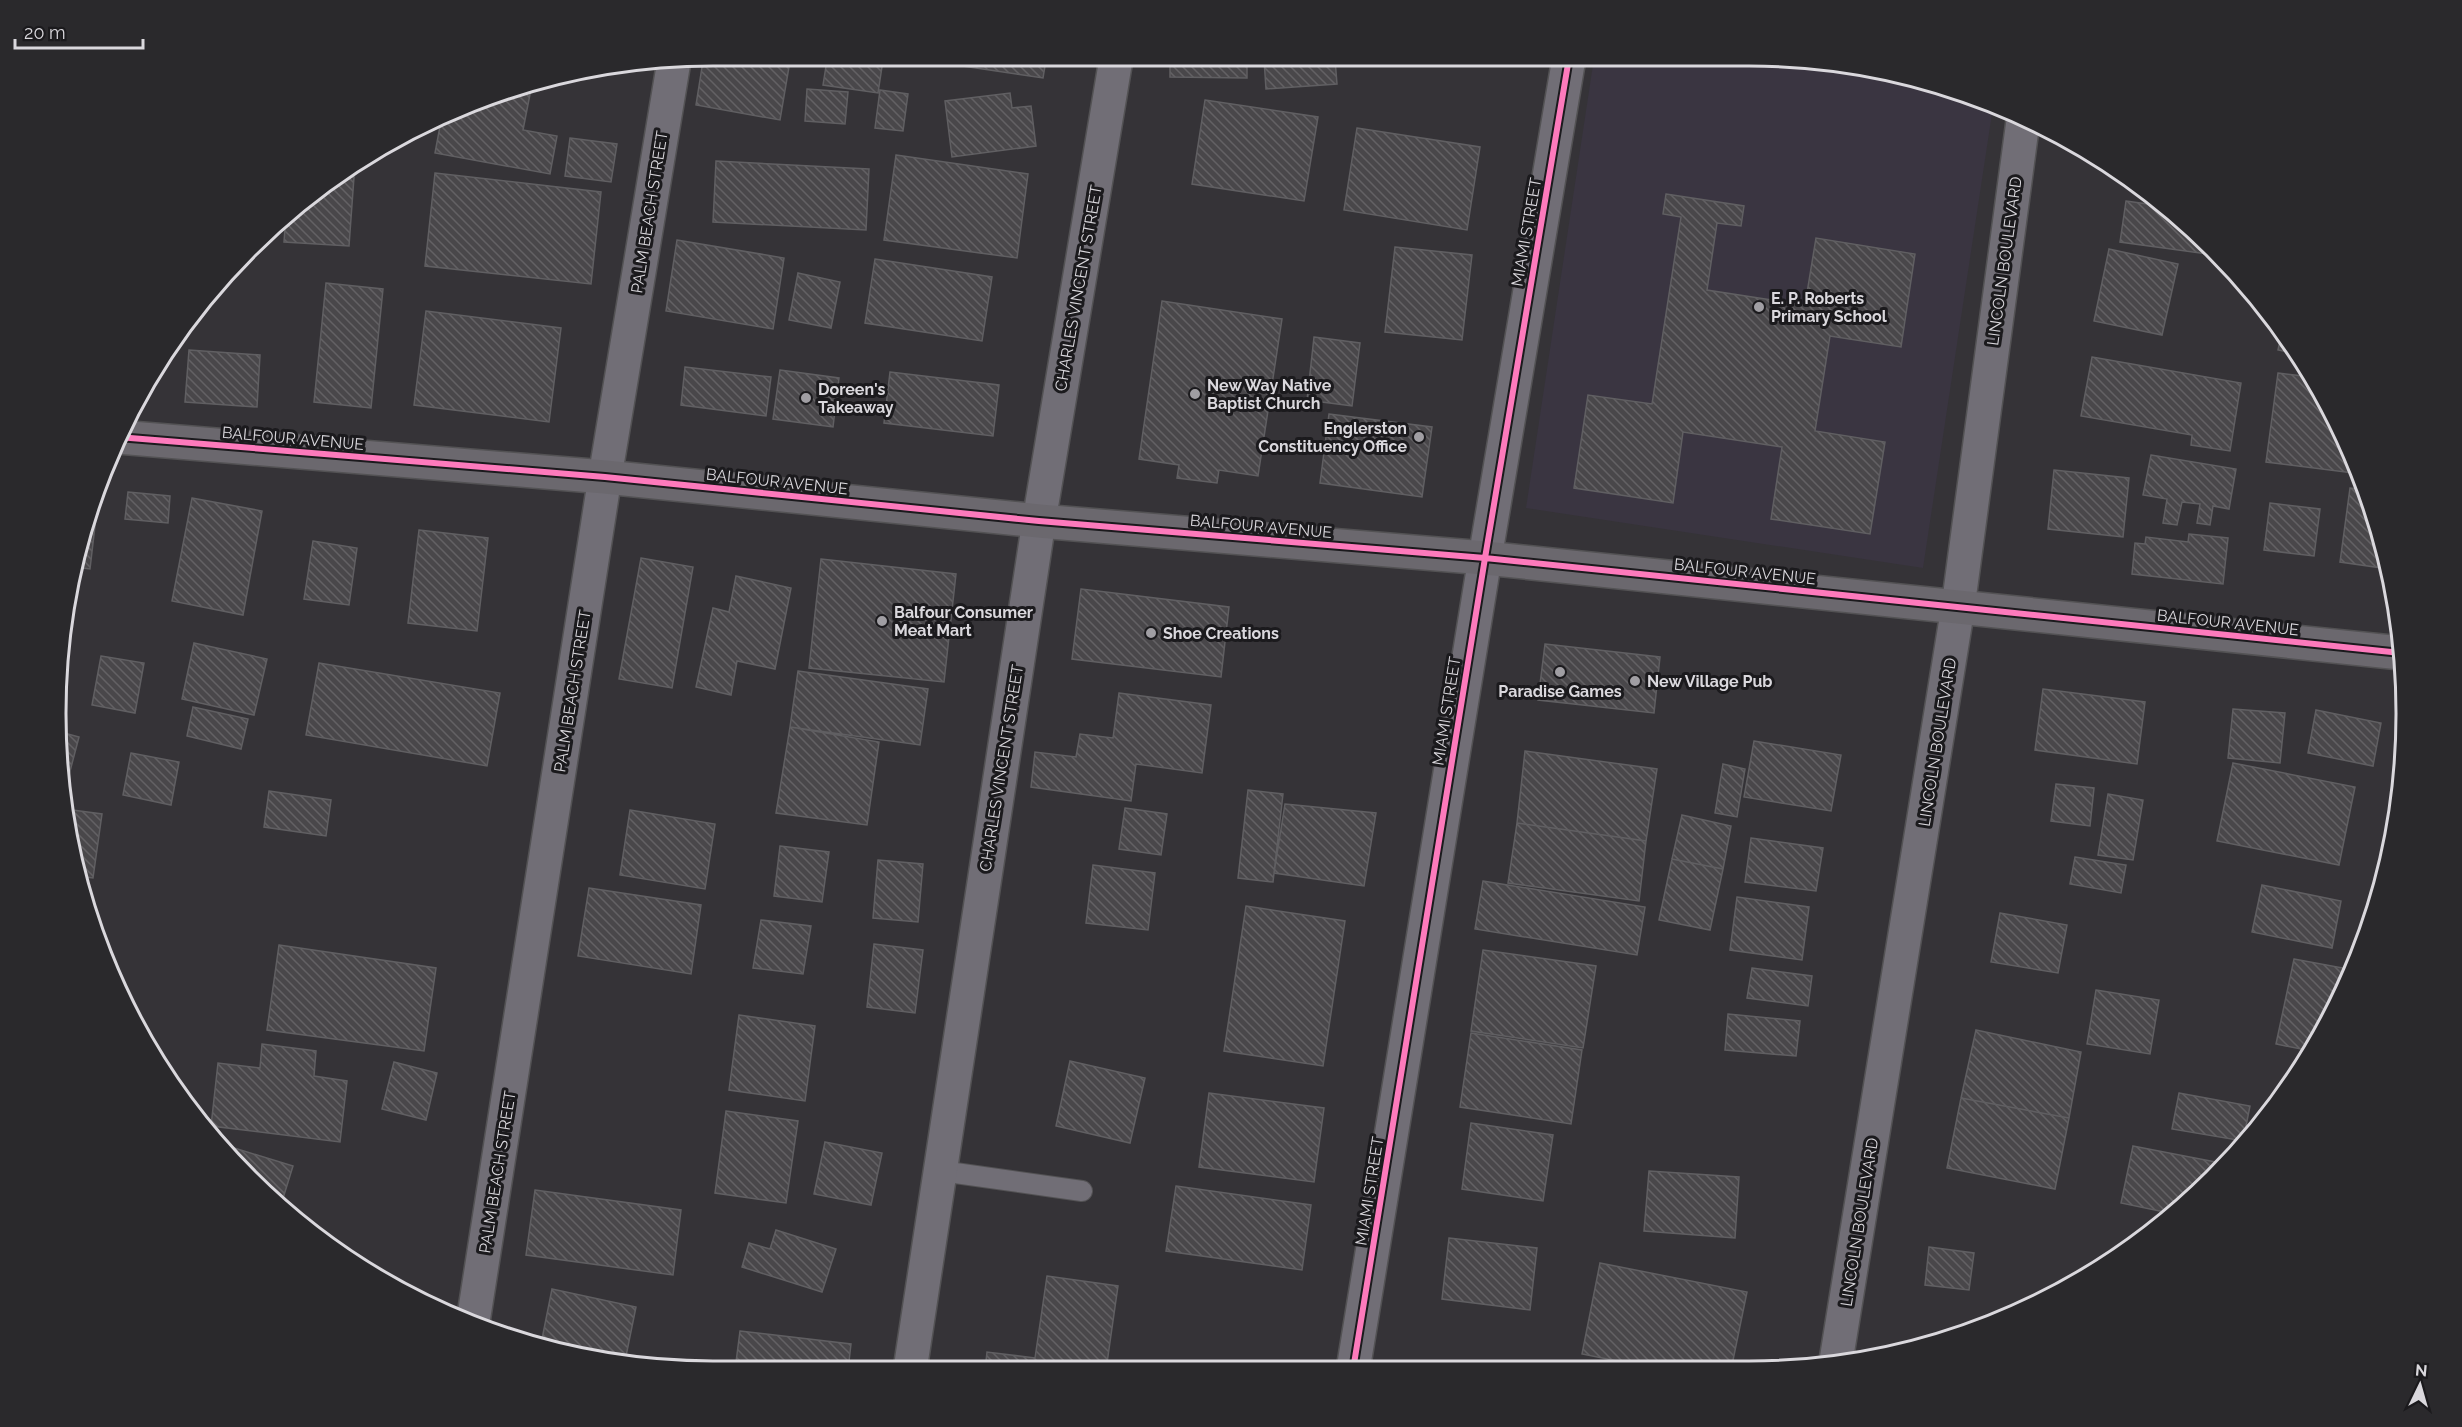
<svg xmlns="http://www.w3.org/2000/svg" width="2462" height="1427" font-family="Raleway,sans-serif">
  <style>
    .built { fill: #3a3541 }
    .building { fill: url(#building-back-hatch); stroke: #605f62; stroke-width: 1.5 }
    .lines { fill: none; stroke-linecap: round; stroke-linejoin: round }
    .lane-casing { stroke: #535254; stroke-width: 22 }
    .street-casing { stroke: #535254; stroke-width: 36 }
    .secondary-casing { stroke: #535254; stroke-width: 36 }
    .lane { stroke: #716e76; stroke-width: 20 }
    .street { stroke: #716e76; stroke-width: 33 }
    .secondary { stroke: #6b686e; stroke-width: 33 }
    .cycleway-casing { stroke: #1b1a1d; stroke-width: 10 }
    .cycleway { stroke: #fd7abc; stroke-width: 6 }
    .poi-dot { fill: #a09ea3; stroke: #1b1a1d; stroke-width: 2 }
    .labels { text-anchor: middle; stroke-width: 6; stroke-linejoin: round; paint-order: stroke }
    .street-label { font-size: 16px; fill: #dad8dd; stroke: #1b1a1d }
    .poi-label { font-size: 16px; font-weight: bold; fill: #dad8dd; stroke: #1b1a1d; text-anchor: start }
    .rim { fill: none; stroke: #dad8dd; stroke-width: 3 }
  </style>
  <defs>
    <pattern id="building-back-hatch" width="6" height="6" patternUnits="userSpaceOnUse" patternTransform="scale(1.5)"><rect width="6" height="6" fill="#49474a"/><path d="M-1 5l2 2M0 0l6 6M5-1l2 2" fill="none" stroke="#636164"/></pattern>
  </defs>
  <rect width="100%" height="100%" fill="#353337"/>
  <path class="built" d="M1748,57L1960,90L1993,107L1923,568L1526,508L1594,58Z"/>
  <path class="building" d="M1170,59H1247V78L1170,77Z
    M1264,59H1335L1337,84L1266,89Z
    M827,60H883L878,93L823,85Z
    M922,60H1046L1043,78Z
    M703,61H790L780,120L696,105Z
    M532,84L523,130L557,136L550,174L435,153L441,121L432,119L502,90Z
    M807,89L848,92L845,124L805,121Z
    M880,90L908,94L903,131L875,128Z
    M1010,93L1012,108L1031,106L1036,146L952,157L945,101Z
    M1205,100L1318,117L1304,201L1192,184Z
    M1357,128L1480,147L1467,230L1344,210Z
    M570,138L617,144L611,182L565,176Z
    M896,155L1028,174L1017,258L884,240Z
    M716,161L869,169L866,230L713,222Z
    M435,173L601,192L591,284L425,266Z
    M338,176L354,177L349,246L284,242L286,215L313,191Z
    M1666,194L1744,206L1741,226L1717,223L1707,290L1805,305L1816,238L1915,254L1901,347L1830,336L1815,431L1885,442L1870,534L1771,519L1782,447L1683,432L1673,503L1574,488L1588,395L1652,404L1681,217L1663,214Z
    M2126,201L2162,206L2208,244L2207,254L2120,242Z
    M677,240L784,258L773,329L666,311Z
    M1395,247L1472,255L1462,340L1385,332Z
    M2109,249L2178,264L2162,335L2094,321Z
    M875,259L992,277L982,341L865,323Z
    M798,273L840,282L831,328L789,320Z
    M326,283L383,289L371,408L314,402Z
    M1162,301L1282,319L1258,476L1219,470L1217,483L1177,478L1179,465L1139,459Z
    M426,311L561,328L549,422L414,405Z
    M2282,332L2295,348L2299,354L2278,350Z
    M1314,337L1360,343L1352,406L1307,400Z
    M189,350L260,355L257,407L185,402Z
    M2092,357L2241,383L2230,451L2191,445L2192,435L2081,416Z
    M685,367L771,377L766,416L681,405Z
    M780,370L839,378L833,427L773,419Z
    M890,372L999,385L993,436L884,423Z
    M2278,373L2311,377L2355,459L2353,473L2266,462Z
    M1329,414L1432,427L1422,497L1320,483Z
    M2151,455L2236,469L2229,509L2213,506L2210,525L2197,523L2200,504L2182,502L2177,525L2163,523L2167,499L2143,495Z
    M2054,470L2129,478L2123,537L2048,529Z
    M2350,488L2365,490L2389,569L2340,562Z
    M128,492L170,496L168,523L125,519Z
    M192,498L262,511L243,615L172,601Z
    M94,500H98L90,569L75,567L78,543Z
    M2270,503L2320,509L2314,556L2264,550Z
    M419,530L488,538L477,631L408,623Z
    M2189,534L2228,538L2223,584L2132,574L2135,543L2145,544L2146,537L2188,542Z
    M313,541L357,548L349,605L304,599Z
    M641,558L693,567L672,688L619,679Z
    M821,559L956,574L944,682L809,668Z
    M736,576L791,588L775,669L737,661L731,695L696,687L713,608L729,612Z
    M1081,589L1229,607L1221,677L1072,659Z
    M194,643L267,659L254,715L182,699Z
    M1545,644L1660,657L1654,713L1538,700Z
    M101,656L144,663L135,713L92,705Z
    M319,663L500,693L487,766L306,735Z
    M798,671L928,689L920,745L790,727Z
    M2043,689L2145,702L2137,764L2035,750Z
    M1119,693L1211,705L1202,773L1136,764L1131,801L1031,787L1035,752L1076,757L1080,734L1113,738Z
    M193,707L248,719L241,749L187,736Z
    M2233,709L2285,713L2280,763L2228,758Z
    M2316,710L2381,723L2373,766L2308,753Z
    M790,727L879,742L867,825L776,813Z
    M57,731L79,737L69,775L61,773Z
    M1754,741L1841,755L1831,811L1744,797Z
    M1525,751L1657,769L1646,841L1517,823Z
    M131,753L179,762L171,805L123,795Z
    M2233,763L2355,787L2339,865L2217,841Z
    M1723,764L1745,769L1737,817L1715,813Z
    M2056,784L2094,788L2090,826L2051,821Z
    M1248,790L1283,794L1273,882L1238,878Z
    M269,791L331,800L326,836L264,827Z
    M2108,794L2143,800L2133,860L2098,855Z
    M1285,804L1376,813L1364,886L1274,873Z
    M1125,808L1167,814L1161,855L1119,849Z
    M65,809L102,814L93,878L77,876L68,842Z
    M630,810L715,824L705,889L620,875Z
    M1682,815L1731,826L1723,869L1672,859Z
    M1517,823L1646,841L1639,901L1508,883Z
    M1751,838L1823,848L1816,891L1745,882Z
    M780,846L829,852L822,902L774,896Z
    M2075,857L2126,865L2121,893L2070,884Z
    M1672,859L1723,869L1710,930L1659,920Z
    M878,860L923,864L918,922L873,918Z
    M1093,865L1155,873L1148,930L1086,923Z
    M1483,881L1645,907L1637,955L1475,929Z
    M2262,885L2341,901L2332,948L2252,932Z
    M589,888L701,905L691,974L578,956Z
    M1737,897L1809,907L1802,960L1730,950Z
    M1246,906L1345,921L1323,1066L1224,1051Z
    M2000,913L2067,925L2058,973L1991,962Z
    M761,920L811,926L803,974L753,968Z
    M874,944L923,950L915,1013L867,1007Z
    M279,945L436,968L424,1051L267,1030Z
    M1483,950L1596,966L1583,1048L1471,1031Z
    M2294,959L2343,968L2335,1005L2311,1051L2276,1044Z
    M1752,968L1812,976L1808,1006L1747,998Z
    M2096,990L2159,1000L2150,1054L2087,1044Z
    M1728,1014L1800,1021L1796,1056L1725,1050Z
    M739,1015L815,1026L805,1101L729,1090Z
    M1976,1030L2081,1052L2069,1118L1961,1098Z
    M1471,1033L1582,1050L1571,1124L1460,1107Z
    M262,1044L316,1051L314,1076L347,1081L340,1142L211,1126L218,1063L260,1068Z
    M1070,1061L1145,1078L1130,1143L1056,1126Z
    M394,1062L437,1073L426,1120L382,1109Z
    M1209,1093L1324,1108L1314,1182L1199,1167Z
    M2179,1093L2250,1106L2243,1141L2172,1129Z
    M1961,1098L2069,1118L2055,1189L1947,1168Z
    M726,1111L798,1121L786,1203L715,1193Z
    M1471,1123L1553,1135L1543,1201L1462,1189Z
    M825,1142L882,1153L871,1205L814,1194Z
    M2133,1146L2226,1164L2214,1179L2169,1213L2121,1203Z
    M231,1147L293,1166L280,1208L229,1154Z
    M1649,1171L1739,1177L1735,1238L1644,1231Z
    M1176,1186L1311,1205L1302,1270L1166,1251Z
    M535,1190L681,1210L673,1275L526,1255Z
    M776,1230L836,1249L822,1292L742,1267L749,1243L770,1249Z
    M1449,1238L1537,1248L1530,1310L1442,1299Z
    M1929,1247L1974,1253L1969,1290L1925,1285Z
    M1600,1263L1747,1292L1731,1370H1662L1582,1354Z
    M1047,1276L1118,1286L1106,1370H985L987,1352L1035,1358Z
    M552,1289L636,1307L625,1361L541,1344Z
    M740,1331L851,1344L848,1370H735Z
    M1165,1362L1233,1370H1164Z"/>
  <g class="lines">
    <defs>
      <path id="lane" d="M941,1171L1082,1191"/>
      <path id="street" d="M473,1322L605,477L674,61
        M1836,1361L1958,607L2023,121
        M910,1370L1039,521L1116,59
        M1353,1370L1485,558L1569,58"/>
      <path id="secondary" d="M118,437L605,477L1039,521L1485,558L2401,653"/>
    </defs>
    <use href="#lane" class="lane-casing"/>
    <use href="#street" class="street-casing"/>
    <use href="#secondary" class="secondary-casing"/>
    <use href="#lane" class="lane"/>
    <use href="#street" class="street"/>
    <use href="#secondary" class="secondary"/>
    <defs>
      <path id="cycleway" d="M118,437L605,477L1039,521L1485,558L2401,653
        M1353,1370L1485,558L1569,58"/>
    </defs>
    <use href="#cycleway" class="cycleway-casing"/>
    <use href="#cycleway" class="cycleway"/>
  </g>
  <g class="poi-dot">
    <circle cx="1759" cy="307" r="6"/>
    <circle cx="1195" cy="394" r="6"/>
    <circle cx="806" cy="398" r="6"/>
    <circle cx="1419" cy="437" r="6"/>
    <circle cx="882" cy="621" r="6"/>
    <circle cx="1151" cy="633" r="6"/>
    <circle cx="1560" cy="672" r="6"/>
    <circle cx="1635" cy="681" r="6"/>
  </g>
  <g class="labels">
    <g class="street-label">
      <text transform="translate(649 212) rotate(-81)" y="6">PALM BEACH STREET</text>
      <text transform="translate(1526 232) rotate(-80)" y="6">MIAMI STREET</text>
      <text transform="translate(2004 261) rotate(-82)" y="6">LINCOLN BOULEVARD</text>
      <text transform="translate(1078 288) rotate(-80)" y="6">CHARLES VINCENT STREET</text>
      <text transform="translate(293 438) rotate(5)" y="6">BALFOUR AVENUE</text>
      <text transform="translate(777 481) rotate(6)" y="6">BALFOUR AVENUE</text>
      <text transform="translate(1261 526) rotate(5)" y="6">BALFOUR AVENUE</text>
      <text transform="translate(1745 571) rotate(6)" y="6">BALFOUR AVENUE</text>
      <text transform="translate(2228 622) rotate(6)" y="6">BALFOUR AVENUE</text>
      <text transform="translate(572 691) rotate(-81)" y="6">PALM BEACH STREET</text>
      <text transform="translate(1446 711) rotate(-81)" y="6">MIAMI STREET</text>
      <text transform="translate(1937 742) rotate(-81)" y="6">LINCOLN BOULEVARD</text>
      <text transform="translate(1001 768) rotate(-81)" y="6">CHARLES VINCENT STREET</text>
      <text transform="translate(497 1172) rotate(-81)" y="6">PALM BEACH STREET</text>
      <text transform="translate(1369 1191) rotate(-81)" y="6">MIAMI STREET</text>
      <text transform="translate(1859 1222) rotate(-81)" y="6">LINCOLN BOULEVARD</text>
    </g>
    <g class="poi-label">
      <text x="1771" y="304">E. P. Roberts<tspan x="1771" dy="18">Primary School</tspan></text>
      <text x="1207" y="391">New Way Native<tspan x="1207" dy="18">Baptist Church</tspan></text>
      <text x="818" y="395">Doreen's<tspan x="818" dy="18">Takeaway</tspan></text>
      <text x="1407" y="434" text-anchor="end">Englerston<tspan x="1407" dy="18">Constituency Office</tspan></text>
      <text x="894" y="618">Balfour Consumer<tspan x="894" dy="18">Meat Mart</tspan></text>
      <text x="1163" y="639">Shoe Creations</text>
      <text x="1647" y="687">New Village Pub</text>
      <text x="1560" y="697" text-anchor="middle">Paradise Games</text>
    </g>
  </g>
  <path d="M0 0H2462V1427H0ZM713 66H1749A647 647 0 0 1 2396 713V714A647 647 0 0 1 1749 1361H713A647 647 0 0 1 66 714V713A647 647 0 0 1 713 66Z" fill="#2a292c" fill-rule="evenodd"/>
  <path class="rim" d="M713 66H1749A647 647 0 0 1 2396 713V714A647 647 0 0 1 1749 1361H713A647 647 0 0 1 66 714V713A647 647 0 0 1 713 66Z"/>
  <g transform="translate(2420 1385) rotate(5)" stroke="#1b1a1d" stroke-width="4.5" paint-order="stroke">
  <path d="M0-4.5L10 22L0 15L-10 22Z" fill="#dad8dd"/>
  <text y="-9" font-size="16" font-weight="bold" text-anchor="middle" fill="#dad8dd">N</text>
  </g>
  <path d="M15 39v9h128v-9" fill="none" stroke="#dad8dd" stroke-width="3"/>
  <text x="24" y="39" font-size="18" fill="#dad8dd" stroke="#1b1a1d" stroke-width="4.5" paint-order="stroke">20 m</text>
</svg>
